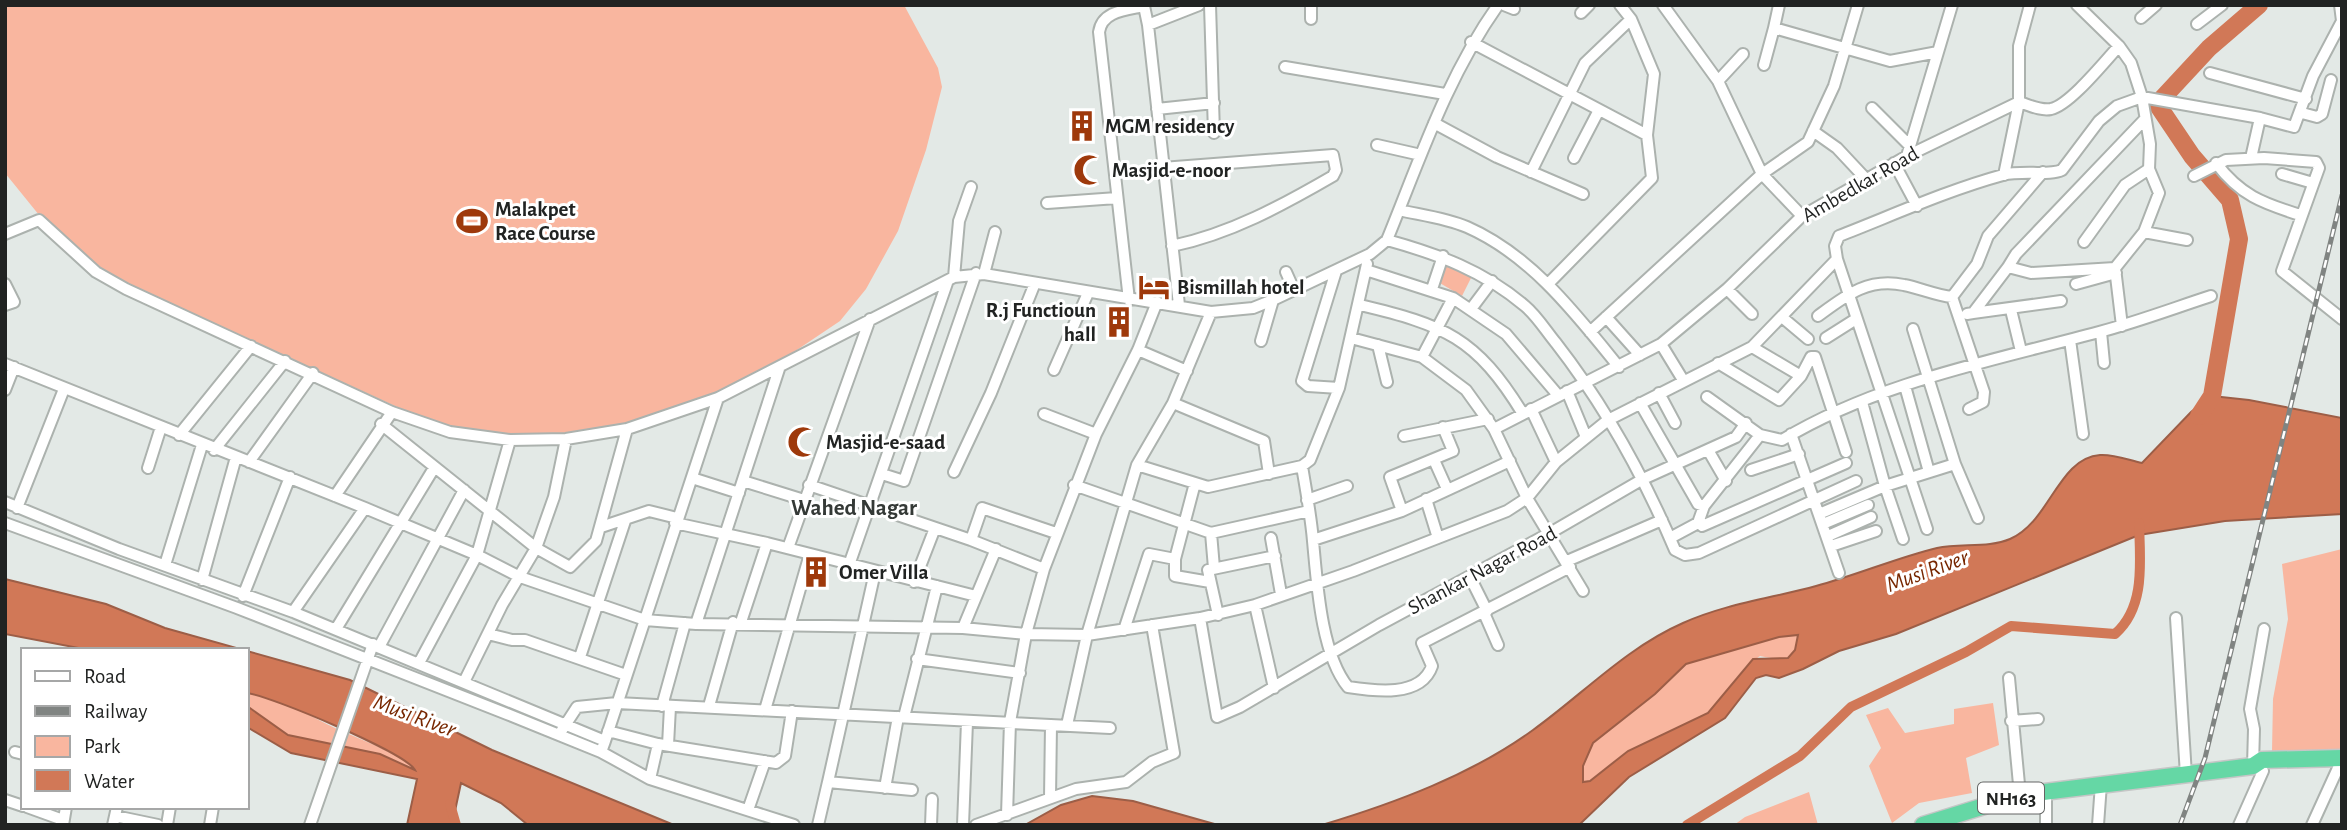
<svg xmlns="http://www.w3.org/2000/svg" width="2347" height="830" font-family="'Alegreya Sans',sans-serif">
  <style>
    .green { fill: #f9b69f }
    .water { fill: #d17857; stroke: #9c5e47; stroke-width: 2; fill-rule: evenodd }
    .lines { fill: none; stroke-linecap: round; stroke-linejoin: round }
    .canal { stroke: #d17857; stroke-width: 10 }
    .river { stroke: #d17857; stroke-width: 18 }
    .minor-casing { stroke: #acb2ae; stroke-width: 14 }
    .highway-casing { stroke: #c5c6c6; stroke-width: 19 }
    .minor { stroke: #fff; stroke-width: 10 }
    .highway { stroke: #65d7a5; stroke-width: 16 }
    .rail-casing { stroke: #808482; stroke-width: 5 }
    .rail { stroke: #fff; stroke-width: 2.5; stroke-dasharray: 8; stroke-linecap: butt }
    .labels { text-anchor: middle; stroke-width: 6; stroke-linejoin: round; paint-order: stroke }
    .shield { fill: #fff; stroke: #646564; stroke-width: 2 }
    .shield-label { font-size: 19px; font-weight: bold; fill: #212322 }
    .poi-label { font-size: 21px; font-weight: bold; fill: #212322; stroke: #fff; text-anchor: start }
    .street-label { font-size: 21px; fill: #212322; stroke: #fff }
    .neighbourhood-label { font-size: 23px; font-weight: bold; fill: #343936; stroke: #fff }
    .water-label { font-size: 23px; font-style: italic; fill: #772701; stroke: #fff }
  </style>
  <rect width="100%" height="100%" fill="#e3e9e6"/>
  <path class="green" d="M5,5H904L938,68L942,87L926,150L898,231L866,289L840,321L770,368L714,396L626,424L580,434L508,438L439,426L122,282L91,265L52,231L5,173Z
    M1444,263L1472,276L1462,296L1438,282Z
    M2342,549V751H2272L2273,699L2288,619L2282,564Z
    M1798,635C1800,663 1780,660 1760,656L1747,665L1708,713L1628,751L1590,781L1583,782V766L1593,743L1655,694L1686,664L1779,637Z
    M247,693C280,697 307,715 337,729C364,741 390,750 414,767L415,771L380,755L287,735L247,706Z
    M1993,703L1999,745L1966,758L1972,793L1919,803L1892,823L1869,766L1881,748L1866,715L1888,708L1905,733L1954,724V709Z
    M1809,792L1818,825H1734L1745,817Z"/>
  <path class="water" d="M2212,396L2249,400L2342,418V514L2225,521L2139,535L1896,634L1839,651L1803,669L1779,678L1766,675L1756,678L1725,718L1629,777L1579,825H1322C1395,803 1471,775 1533,730C1583,694 1626,648 1683,623C1725,604 1772,598 1816,586C1857,575 1896,558 1937,548C1960,543 1989,548 2010,539C2050,522 2058,458 2100,455C2114,454 2128,460 2142,463L2191,412ZM1798,635L1795,650L1788,658L1753,659L1708,713L1628,751L1590,781L1583,782V766L1593,743L1655,694L1686,664L1779,637Z
    M5,579L106,604L165,628L350,680L492,750L674,825H528L501,803L461,783L452,825H407L417,779L291,753L247,727V706L288,735L380,754L415,770C406,753 271,696 247,693V650H89L5,634Z
    M1092,796L1133,801L1218,825H1025L1061,805Z"/>
  <g class="lines">
    <path class="canal" d="M450,804L456,825
      M1687,825L1800,756L1851,707L1966,652L2011,626L2115,634C2146,607 2140,561 2139,523"/>
    <path class="river" d="M2199,416L2212,396L2239,239L2230,200L2192,156L2157,104L2209,48L2259,5"/>
    <defs>
      <path id="minor" d="M1210,5L1214,133
        M1311,5V19
        M1504,5L1514,9
        M1663,5L1718,81L1762,174L1802,216
        M1779,5L1774,28L1890,61L1938,52
        M2077,5L2119,46L2131,63L2142,97L2150,144L2149,169L2159,193L2144,232L2115,268L2122,326
        M1581,13L1589,5
        M2141,18L2156,5
        M2197,24L2222,5
        M1471,42L1647,135
        M1764,65L1774,28
        M1285,67L1445,94
        M2210,73L2306,99
        M1718,81L1743,54
        M1872,108L1910,146
        M1157,109L1214,103
        M2302,113L2317,117L2322,114L2331,80
        M1434,123L1497,157L1583,194
        M1813,131L1837,148L1866,179
        M1377,145L1421,155
        M1907,156L1952,5
        M1574,158L1599,110
        M2251,158L2260,118
        M1894,163L1917,206
        M2216,163C2240,195 2262,203 2300,215
        M1162,168L1333,155L1336,170L1333,176C1283,205 1230,234 1172,246
        M1531,172L1585,63L1631,19
        M2282,174L2313,183
        M2004,175L2019,102V46L2030,5
        M2194,176L2226,160L2264,158L2316,162L2319,168L2282,271L2342,319
        M1047,203L1117,198
        M1399,210C1421,215 1446,218 1467,227C1531,255 1576,314 1619,367
        M2144,232L2187,240
        M5,234L39,220L96,272L126,289L392,412L450,432L510,440L566,439L627,429L718,398L954,277L984,274L1211,312L1253,308L1273,300L1370,254L1387,240C1420,159 1447,77 1498,5
        M1387,240C1438,254 1484,271 1525,306C1537,316 1546,331 1556,343C1605,406 1644,477 1675,550L1685,555L1699,553L1856,481
        M2084,242L2125,185L2149,169
        M1837,259L1927,529
        M2115,268L2031,273L2008,267L2016,254L2145,119
        M1366,270L1453,298L1506,334L1557,394
        M1336,271L1302,381L1308,386L1339,388
        M1286,272L1294,290
        M984,274L995,232
        M954,277L959,221L971,187
        M5,284L14,302L5,305
        M1548,284L1652,178L1647,135L1654,74L1631,19L1620,5
        M2076,284L2116,273
        M1432,289L1443,256
        M1727,289L1752,314
        M1952,297L1984,392L1983,402L1969,409
        M1129,300L1099,32C1102,11 1126,10 1144,6L1148,25
        M1179,305L1148,25L1199,5
        M1360,305C1444,325 1476,337 1523,414
        M1471,309L1492,281
        M2011,310L2021,351
        M1973,313L2061,301
        M1967,314L1973,313L2008,267
        M1818,316C1845,296 1868,277 1904,285C1920,288 1935,295 1952,297L1977,264L1988,236L2043,172
        M1606,317L1640,355
        M1783,318L1808,339
        M1913,329L1955,464L1978,518
        M1590,332L1762,174L1808,142L1834,86L1858,5
        M2101,332L2104,363
        M1351,338L1422,357L1466,390L1494,429L1527,498L1583,591
        M1826,338L1856,319
        M2070,340L2083,434
        M1261,341L1273,300
        M1661,344L1683,380
        M1378,345L1387,382
        M1752,347L1801,376
        M1138,350L1187,371
        M1422,357L1453,298
        M1718,363L1779,400L1801,376L1811,357H1815L1846,452
        M5,364L365,508L477,555L520,577L645,620L696,624L963,628L1026,634L1087,635L1200,618L1255,605L1353,571L1507,511L1527,498L1556,462L1608,420L1752,347L1837,259L1835,246L1839,236C1893,215 1948,190 2003,175C2021,170 2050,176 2062,170L2099,121L2117,106L2142,97L2260,118L2294,127L2313,76L2342,21L2340,5
        M1054,370L1088,293
        M1905,386L1929,472
        M5,390L14,367
        M1567,391L1586,437
        M1659,393L1675,423
        M1707,397L1760,435
        M1862,402L1885,486L1903,539
        M1173,403L1264,441L1269,474
        M1640,403L1698,504L1704,506L1760,435L1782,440C1878,382 1992,361 2099,332C2137,322 2174,308 2211,296
        M1531,409L1556,462
        M1044,414L1096,434
        M381,424L536,548L570,567L596,541L627,429
        M1494,429L1661,344L1727,289L1802,216L1907,156L2019,102C2029,105 2040,111 2051,109C2070,105 2105,61 2119,46
        M1791,434L1839,573
        M179,435L251,346
        M1404,436L1488,419
        M214,450L285,361
        M1708,450L1726,481
        M1434,460L1447,489
        M249,462L313,373
        M1137,465L1208,487L1302,466C1306,491 1311,516 1313,541C1317,583 1321,654 1348,687C1374,691 1421,698 1432,666L1422,643L1570,567
        M1302,466L1310,460L1339,388L1367,264
        M148,468L161,427
        M1751,470L1799,454
        M954,472L991,393L1035,283
        M882,474L904,481L976,273
        M692,478L739,493
        M743,481L804,500
        M809,485L971,540L1044,569
        M1074,485L1211,533
        M335,496L392,412
        M1426,499L1438,538
        M1307,500L1347,486
        M5,502L119,549L293,612L605,741L601,752
        M17,508L64,389
        M1402,511L1390,477L1453,451L1443,427
        M1819,514L1885,486L1955,464
        M5,523L237,608L507,714L601,752L650,779L794,825
        M675,523L767,543L976,596
        M1823,524L1868,505
        M1702,526L1846,463
        M601,527L649,511L677,518
        M1828,536L1871,517
        M1271,538L1281,594
        M1670,538L1698,523L1704,506
        M971,540L982,508L1056,533
        M1313,540L1402,511L1510,461
        M1831,546L1876,531
        M788,548L870,319
        M1175,559V576L1210,582
        M1567,561L1662,520
        M165,565L202,445
        M849,565L947,283
        M1214,568L1211,533L1309,511
        M875,572L828,782L912,790
        M1470,577L1487,611
        M202,580L236,457
        M914,582L935,528
        M243,596L290,477
        M1255,605L1274,688
        M293,612L365,508
        M1484,613L1498,645
        M1218,615L1208,570L1275,556
        M1200,618L1217,717L1240,707L1379,625L1550,533L1643,479L1736,437L1746,423
        M2176,618L2186,775
        M741,622L767,543
        M696,624L779,369
        M963,628L996,549
        M336,629L434,468
        M1124,630L1149,554L1175,559L1195,483
        M488,634L512,640H525L626,675
        M379,647L464,490
        M580,657L625,521
        M917,659L1020,673
        M419,663L477,555L510,440
        M2009,678L2020,795
        M464,682L502,605L536,548L554,497L566,439
        M662,706L685,623
        M709,706L733,622
        M765,710L810,554
        M904,717L937,586
        M2011,721L2038,719
        M1067,725L1087,635L1137,465L1173,403L1211,312
        M562,730L577,707L617,703L1110,728
        M608,731L658,744L776,763L785,756L792,711
        M605,741L718,398
        M668,745L670,707
        M15,752L23,754
        M2253,766L2254,729L2250,709L2264,629
        M650,779L658,744
        M885,788L898,717
        M2046,792V825
        M1050,798L1051,725
        M5,800L23,806
        M27,807L63,820
        M748,810L765,761
        M1007,815L1010,722L1026,634L1044,569L1096,434L1138,350L1157,302
        M115,816L158,825
        M63,825L66,807
        M113,825L117,807
        M167,825L170,807
        M210,825L213,807
        M310,825L373,644
        M818,825L828,782
        M931,825L932,799
        M963,825L967,722
        M976,825L1076,789L1126,782L1152,762L1174,753L1152,625
        M2098,825L2101,784
        M2239,825L2263,771
        M2312,825L2338,768"/>
      <path id="highway" d="M1923,825L2020,795L2253,766L2262,760L2342,758"/>
    </defs>
    <use href="#minor" class="minor-casing"/>
    <use href="#highway" class="highway-casing"/>
    <use href="#minor" class="minor"/>
    <use href="#highway" class="highway"/>
    <defs>
      <path id="rail" d="M2180,825L2205,758L2342,195"/>
    </defs>
    <use href="#rail" class="rail-casing"/>
    <use href="#rail" class="rail"/>
  </g>
  <defs>
    <symbol id="building-bare" viewBox="-9 -9 18 18"><path d="M-4-6H4V6H1V3H-1V6H-4ZM-2.5-4.3h1.7v1.8h-1.7ZM.8-4.3h1.7v1.8H.8ZM-2.5-1h1.7V.8h-1.7ZM.8-1h1.7V.8H.8Z" fill="#9e390b" stroke="#fff" stroke-width="2.5" paint-order="stroke"/></symbol>
    <symbol id="mosque-bare" viewBox="-9 -9 18 18"><path d="M3.5-4.9A6 6 0 1 0 3.5 4.9A5 5 0 1 1 3.5-4.9Z" fill="#9e390b" stroke="#fff" stroke-width="2.5" paint-order="stroke"/></symbol>
    <symbol id="stadium-bare" viewBox="-9 -9 18 18"><path d="M0-5a6.5 5 0 1 0 0 10a6.5 5 0 1 0 0-10ZM-3.5-1.8h7v3.6h-7Z" fill="#9e390b" stroke="#fff" stroke-width="2.5" paint-order="stroke"/></symbol>
    <symbol id="hotel-bare" viewBox="-9 -9 18 18"><path d="M-6-4.5h1.5V1H6V5H4.5V3h-9V5H-6ZM-4 0a1.8 1.8 0 1 1 3.6 0ZM.5 0V-2.5h3Q6-2.5 6 0Z" fill="#9e390b" stroke="#fff" stroke-width="2.5" paint-order="stroke"/></symbol>
  </defs>
  <g fill-rule="evenodd">
    <use href="#building-bare" x="1060" y="104" width="44" height="44"/>
    <use href="#mosque-bare" x="1067" y="148" width="44" height="44"/>
    <use href="#stadium-bare" x="450" y="199" width="44" height="44"/>
    <use href="#hotel-bare" x="1132" y="265" width="44" height="44"/>
    <use href="#building-bare" x="1097" y="300" width="44" height="44"/>
    <use href="#mosque-bare" x="781" y="420" width="44" height="44"/>
    <use href="#building-bare" x="794" y="550" width="44" height="44"/>
  </g>
  <g class="labels">
    <rect class="shield" x="1978" y="782.5" width="66" height="31" rx="5"/>
    <g class="shield-label">
      <text x="2011" y="805">NH163</text>
    </g>
    <g class="poi-label">
      <text x="1105" y="133">MGM residency</text>
      <text x="1112" y="177">Masjid-e-noor</text>
      <text x="495" y="216">Malakpet<tspan x="495" dy="24">Race Course</tspan></text>
      <text x="1177" y="294">Bismillah hotel</text>
      <text x="1096" y="317" text-anchor="end">R.j Functioun<tspan x="1096" dy="24">hall</tspan></text>
      <text x="826" y="449">Masjid-e-saad</text>
      <text x="839" y="579">Omer Villa</text>
    </g>
    <g class="street-label">
      <text transform="translate(1860 184) rotate(-30)" y="7">Ambedkar Road</text>
      <text transform="translate(1482 570) rotate(-28)" y="7">Shankar Nagar Road</text>
    </g>
    <g class="neighbourhood-label">
      <text x="854" y="515">Wahed Nagar</text>
    </g>
    <g class="water-label">
      <text transform="translate(1927 570) rotate(-20)" y="8">Musi River</text>
      <text transform="translate(415 715) rotate(20)" y="8">Musi River</text>
    </g>
  </g>
  <rect width="2347" height="830" fill="none" stroke="#212322" stroke-width="14"/>
  <rect x="21" y="648" width="228" height="161" fill="#ffffff" stroke="#a6a7a7" stroke-width="2"/>
  <rect x="35" y="671" width="35" height="10" fill="#ffffff" stroke="#a6a7a7" stroke-width="2"/>
  <text x="84" y="683" font-size="21" fill="#212322">Road</text>
  <rect x="35" y="706" width="35" height="10" fill="#808482" stroke="#a6a7a7" stroke-width="2"/>
  <text x="84" y="718" font-size="21" fill="#212322">Railway</text>
  <rect x="35" y="736" width="35" height="21" fill="#f9b69f" stroke="#a6a7a7" stroke-width="2"/>
  <text x="84" y="753" font-size="21" fill="#212322">Park</text>
  <rect x="35" y="770" width="35" height="21" fill="#d17857" stroke="#a6a7a7" stroke-width="2"/>
  <text x="84" y="788" font-size="21" fill="#212322">Water</text>
</svg>
